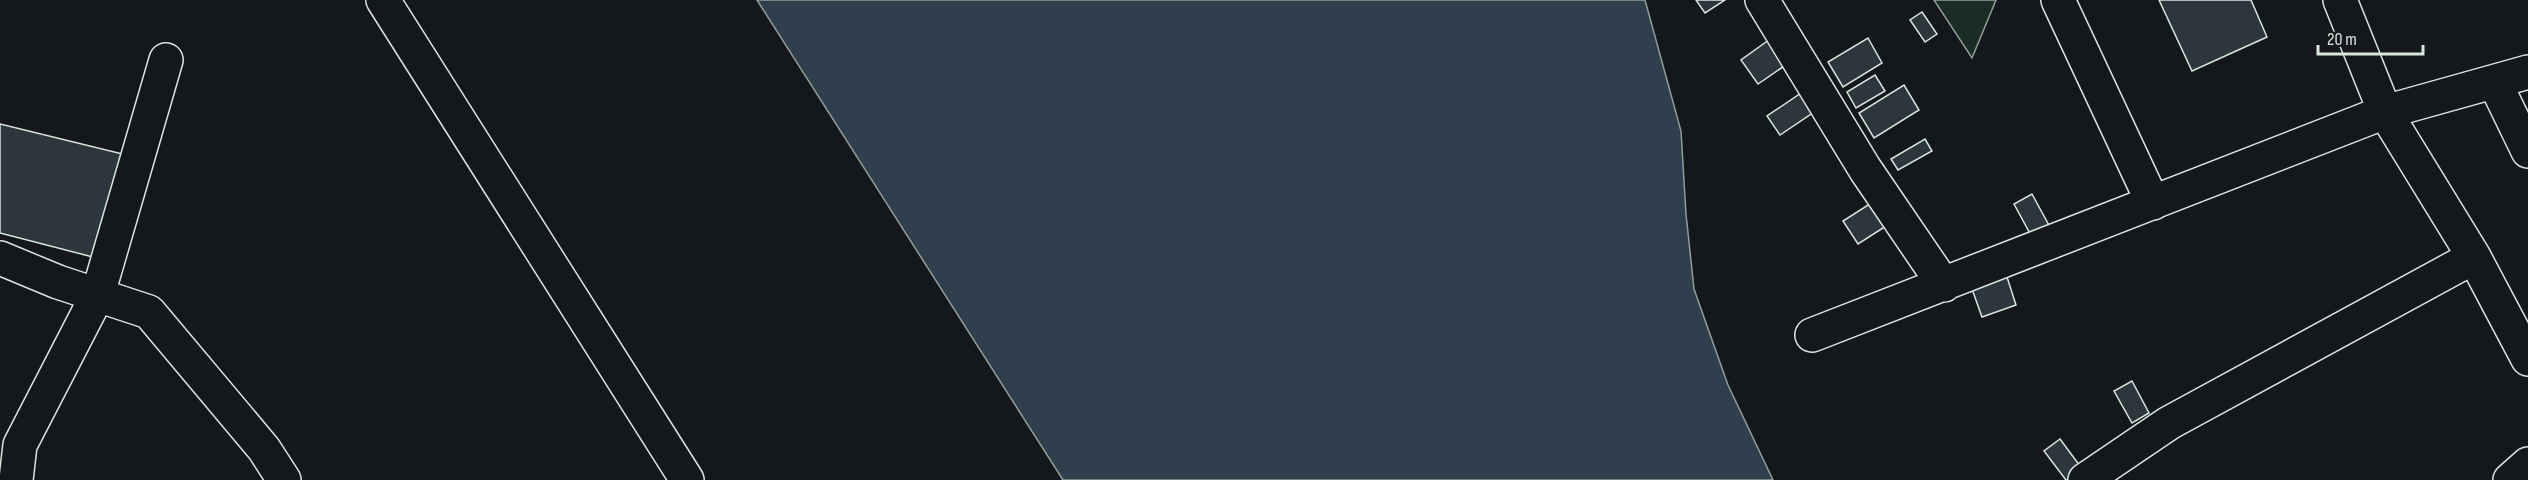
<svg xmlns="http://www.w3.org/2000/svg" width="2528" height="480" font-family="'Sofia Sans Condensed',sans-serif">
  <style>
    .green { fill: #1a2d24; stroke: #939e99; stroke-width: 1.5 }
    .water { fill: #2f3f4d; stroke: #939e99; stroke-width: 1.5 }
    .building { fill: #2c363c; stroke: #d8e6dc; stroke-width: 1.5 }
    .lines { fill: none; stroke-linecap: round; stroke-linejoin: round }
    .minor-casing { stroke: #d8e6dc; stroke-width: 36 }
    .minor { stroke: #14181c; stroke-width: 33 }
  </style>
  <rect width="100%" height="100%" fill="#14181c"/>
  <path class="green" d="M1934,0H1996L1972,58Z"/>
  <path class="water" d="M757,0H1645L1681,131L1686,214L1694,289L1728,385L1773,480H1063Z"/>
  <path class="building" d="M1696,0H1725L1705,13Z
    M2159,0H2251L2267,37L2192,71Z
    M1922,12L1937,34L1925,42L1910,20Z
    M1773,37L1790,62L1758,84L1741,60Z
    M1868,38L1882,63L1843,87L1828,62Z
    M1875,75L1885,91L1856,108L1847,92Z
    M1904,85L1919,110L1874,138L1859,113Z
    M1804,91L1817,110L1780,135L1767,116Z
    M0,124L139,158L116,263L0,233Z
    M1925,139L1932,151L1898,170L1891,159Z
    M2032,194L2051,229L2033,239L2014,204Z
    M1879,198L1894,221L1858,244L1843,221Z
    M2007,277L2016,305L1982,317L1972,289Z
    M2132,381L2149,413L2132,423L2114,391Z
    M2060,439L2083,470L2070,480H2066L2044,451Z"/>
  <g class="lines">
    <defs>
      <path id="minor" d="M383,0L687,480
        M1762,0L1865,169L1944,285
        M2058,0L2153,203
        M2340,0L2385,112L2474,257L2528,359
        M2495,83L2528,151
        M0,258L58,282L149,312L264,449L284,480
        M1812,335L2385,112L2528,72
        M16,480L20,445L98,294L166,60
        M2085,480L2169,423L2474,257
        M2510,480L2528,464"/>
    </defs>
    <use href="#minor" class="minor-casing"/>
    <use href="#minor" class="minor"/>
  </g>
  <path d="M2318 45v9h105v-9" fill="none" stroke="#d8e6dc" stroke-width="3"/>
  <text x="2327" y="45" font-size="18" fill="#d8e6dc" stroke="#14181c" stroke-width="4.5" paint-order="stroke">20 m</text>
</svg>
